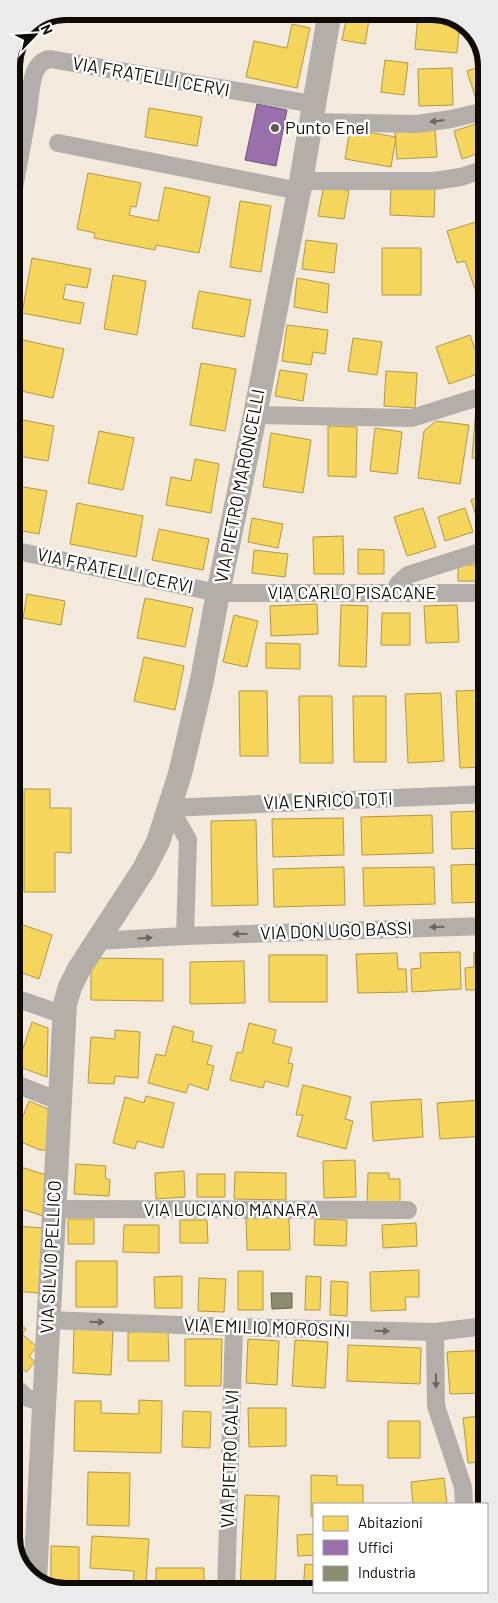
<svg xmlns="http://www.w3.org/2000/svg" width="498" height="1603" font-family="Barlow,sans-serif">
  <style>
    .homes { fill: #f6d55c; stroke: #b19842 }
    .offices { fill: #9970ab; stroke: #705279 }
    .industry { fill: #8c8c6e; stroke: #67654e }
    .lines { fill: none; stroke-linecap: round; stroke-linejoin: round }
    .street { stroke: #b4aeab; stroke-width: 18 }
    .secondary { stroke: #b3aea8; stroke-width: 24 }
    .oneway { fill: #6a6560 }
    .poi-dot { fill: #5f5951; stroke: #fff; stroke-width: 2 }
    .labels { text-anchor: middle; stroke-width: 5; stroke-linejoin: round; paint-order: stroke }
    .street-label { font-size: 18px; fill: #100b05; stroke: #fff }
    .poi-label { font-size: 18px; fill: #100b05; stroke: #fff; text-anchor: start }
    .rim { fill: none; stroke: #100b05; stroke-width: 6 }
  </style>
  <rect width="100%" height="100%" fill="#f3e9dd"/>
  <path class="homes" d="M126,11H158L155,21Z
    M194,11H214L211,17Z
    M348,11L370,14L365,44L342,40Z
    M418,14L451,18L460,21L457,53L415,49Z
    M292,24L310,28L297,88L246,77L254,41L287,48Z
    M385,60L408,63L404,95L381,92Z
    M485,65V97L476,99L467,71Z
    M452,68L453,105L419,106L418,69Z
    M149,108L202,117L197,146L145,137Z
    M485,121V151L462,159L454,131Z
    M350,129L396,137L391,167L345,159Z
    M435,129L437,157L397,159L395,131Z
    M88,173L141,183L136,207L131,206L129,215L158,221L165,187L210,197L199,253L156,245L155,250L94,238L95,233L77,229Z
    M485,175V201L479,177Z
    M324,185L349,191L344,219L318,216Z
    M391,186L435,188L434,217L390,215Z
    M240,201L271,206L261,272L230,267Z
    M485,219V285L475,289L465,261L457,263L447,231Z
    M306,240L337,244L334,273L302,269Z
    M382,248H421V295H382Z
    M32,258L91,269L87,288L66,284L63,299L84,303L80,324L22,313Z
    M113,275L146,281L137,335L104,329Z
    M297,278L329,284L327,313L294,307Z
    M199,291L251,300L244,337L192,328Z
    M287,325L328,330L325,354L313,352L311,365L282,361Z
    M470,335L483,372L449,384L436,347Z
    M14,338L64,349L53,398L12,389V348Z
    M353,338L382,342L377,375L348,371Z
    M201,363L236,369L225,431L190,425Z
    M280,370L307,374L303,401L275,396Z
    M386,371L417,373L415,408L384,406Z
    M476,407L485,408V459L472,458Z
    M12,418L54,426L48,461L12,455Z
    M436,421L469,425L460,484L418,478L424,431Z
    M328,426L357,427L356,477L328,476Z
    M375,428L402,432L397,474L370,471Z
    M99,431L134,438L123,490L88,483Z
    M271,433L311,440L303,493L263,487Z
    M195,459L219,464L211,513L166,505L171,477L191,481Z
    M12,485L47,491L39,534L12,529Z
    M485,495L486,529L481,531L471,500Z
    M77,503L143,516L136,557L70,544Z
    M423,508L436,547L407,556L394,517Z
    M465,508L473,532L445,541L438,517Z
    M252,518L283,524L278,548L248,542Z
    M159,529L209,539L203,570L152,560Z
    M343,536L344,574H314L313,537Z
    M358,549L384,550V574H358Z
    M254,550L288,554L285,577L252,573Z
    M475,557H486V581H458V565H475Z
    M27,594L65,601L61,625L23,618Z
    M145,598L193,608L185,647L137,638Z
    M317,604L318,634L271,636L270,606Z
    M341,605L368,606L366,667L339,666Z
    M457,605L459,642L426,643L424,606Z
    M479,605H486V628H479Z
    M382,613H410V645H381Z
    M234,615L258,621L247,667L223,662Z
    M266,643L300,644V669L266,668Z
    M144,657L184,666L175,710L134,701Z
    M486,690V767L460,768L456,691Z
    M239,691H267L268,756H240Z
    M441,693L444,761L408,763L405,694Z
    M299,696H332L333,763H300Z
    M353,696H386V762H354Z
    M12,740L15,741L12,762Z
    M24,789H50V808H71V853L55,852V892H24Z
    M486,811V848L452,849L451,812Z
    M432,815L433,853L362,855L361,817Z
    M343,818L344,855L273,857L272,819Z
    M256,820L258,905L212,906L211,821Z
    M486,864V902L452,903L451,865Z
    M344,867L345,905L274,907L273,869Z
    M434,867L435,904L364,906L363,868Z
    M12,921L52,935L39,979L12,969Z
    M460,952L461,989L412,992L411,969L421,968L420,953Z
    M474,952H486V990H466L465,968L474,967Z
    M397,953L398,969H406L407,992L358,993L356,954Z
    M269,955H327V1002H269Z
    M91,958L163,959V1001L91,1000Z
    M244,961L245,1003L190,1004V962Z
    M32,1022L48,1028L47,1077L17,1066Z
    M249,1023L276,1030L273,1043L292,1048L288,1063L293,1064L288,1087L265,1081L263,1088L230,1080L237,1052L242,1053Z
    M173,1026L194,1032L192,1041L212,1046L207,1064L214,1066L208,1090L189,1084L186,1093L148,1083L156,1054L165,1056Z
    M115,1030L140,1032L138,1078L115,1076L114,1084L88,1083L91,1037L115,1039Z
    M303,1085L351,1097L345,1119L353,1121L346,1149L297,1136L303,1115H296Z
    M146,1096L174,1103L163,1148L137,1141L135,1149L113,1143L125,1097L144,1103Z
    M421,1099L423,1137L373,1141L371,1102Z
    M482,1100L485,1136L440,1139L437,1103Z
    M29,1101L50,1110L49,1150H40L14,1139Z
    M355,1160L356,1197L324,1198L323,1161Z
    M76,1164L106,1166L105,1178L110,1180L109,1196L74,1194Z
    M21,1167L46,1175L43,1216L13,1206V1194Z
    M184,1171L185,1197L156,1199L155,1173Z
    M235,1172L286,1173V1200L234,1199Z
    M368,1173H389V1179H400V1203L367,1202Z
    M197,1174H225V1197H197Z
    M246,1218H289L290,1250H247Z
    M68,1219H94V1244H68Z
    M315,1219L347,1220L346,1246L314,1245Z
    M180,1220H207L208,1243H180Z
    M416,1223L417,1246L383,1248L382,1225Z
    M124,1225H159V1253L123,1252Z
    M13,1226L44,1228L39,1293L13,1291Z
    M76,1261H117V1307H76Z
    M419,1270V1297H405L406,1310L371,1311L370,1272Z
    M238,1271H263V1310H238Z
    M182,1276V1308H155L154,1277Z
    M306,1276L321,1277L320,1310H305Z
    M199,1278L226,1279L224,1312L198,1311Z
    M331,1281L348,1282L347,1316L330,1315Z
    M13,1317L26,1329L22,1334L37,1347L29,1356L35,1362L26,1372L13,1359Z
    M74,1328L113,1329L111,1375L73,1373Z
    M168,1331L169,1361H128V1332Z
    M185,1339H222L221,1386H185Z
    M248,1339L279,1341L277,1385L246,1383Z
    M295,1340L328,1342L325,1388L292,1386Z
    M348,1345L421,1348L420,1384L347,1381Z
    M487,1350V1393L450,1394L447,1352Z
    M139,1400L162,1401L161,1453L74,1451L75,1401H101V1413L139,1414Z
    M248,1408H286V1446L249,1447Z
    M183,1411L211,1412L210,1448L182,1447Z
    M487,1415V1461L468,1463L463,1418Z
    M388,1421H420V1458H388Z
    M88,1472L130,1473L129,1526L87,1525Z
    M311,1475L337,1476V1485H363V1504H314V1517L311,1516Z
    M444,1478L447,1504H413L411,1482Z
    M487,1490V1504H478L475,1493Z
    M245,1495L279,1496L275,1589L240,1588Z
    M13,1525L18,1531L13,1536Z
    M314,1534V1555L298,1556L297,1535Z
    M92,1536L149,1539L146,1583H133L134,1571L90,1568Z
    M51,1546L79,1547V1589H55L51,1587Z
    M305,1564L314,1565V1591H303Z
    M156,1568H204V1590H156Z"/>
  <path class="offices" d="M257,104L287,110L276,166L245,160Z"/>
  <path class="industry" d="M271,1293H292V1308L272,1309Z"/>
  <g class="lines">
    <path class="street" d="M11,107L28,112L12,199
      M28,112C31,96 29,62 50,59L313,104
      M310,122L417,124L451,119L485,111
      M58,143L299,191
      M301,181H434L461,177L485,169
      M255,415L412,418L485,395
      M12,550L218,593H486
      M395,593L398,584L408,575L486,550
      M185,936L486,926
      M97,941L185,936L188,840L170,808L486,794
      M12,997L64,1015
      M13,1083L59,1101
      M54,1209L408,1210
      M48,1320L234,1327L435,1332L486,1326
      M435,1332L436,1406L463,1487L464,1504
      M13,1385L27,1398L44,1402
      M226,1591L234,1327"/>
    <path class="secondary" d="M35,1580L65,1004L70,987L79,969L144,869L158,842L180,774L202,680L218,593L255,415L301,181L330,11"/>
  </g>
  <defs><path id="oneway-solid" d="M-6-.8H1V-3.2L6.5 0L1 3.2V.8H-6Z" transform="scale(1.25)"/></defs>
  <g class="oneway">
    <use href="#oneway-solid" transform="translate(437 121) rotate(173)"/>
    <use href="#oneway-solid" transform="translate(437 927) rotate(178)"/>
    <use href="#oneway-solid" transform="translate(240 934) rotate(178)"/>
    <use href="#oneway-solid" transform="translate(145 938) rotate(-4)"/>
    <use href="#oneway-solid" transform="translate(97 1322) rotate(2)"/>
    <use href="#oneway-solid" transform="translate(382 1331) rotate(1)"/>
    <use href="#oneway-solid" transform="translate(436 1381) rotate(89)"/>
  </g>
  <circle class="poi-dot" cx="275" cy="128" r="5"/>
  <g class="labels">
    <g class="street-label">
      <text transform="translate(151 77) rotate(10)" y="6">VIA FRATELLI CERVI</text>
      <text transform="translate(240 486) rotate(-79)" y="6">VIA PIETRO MARONCELLI</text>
      <text transform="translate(115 571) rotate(12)" y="6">VIA FRATELLI CERVI</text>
      <text x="352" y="599">VIA CARLO PISACANE</text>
      <text transform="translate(328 801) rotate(-2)" y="6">VIA ENRICO TOTI</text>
      <text transform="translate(336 931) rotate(-2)" y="6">VIA DON UGO BASSI</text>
      <text x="231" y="1216">VIA LUCIANO MANARA</text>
      <text transform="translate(51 1257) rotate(-87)" y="6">VIA SILVIO PELLICO</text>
      <text transform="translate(267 1328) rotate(2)" y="6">VIA EMILIO MOROSINI</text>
      <text transform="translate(230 1459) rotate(-88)" y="6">VIA PIETRO CALVI</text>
    </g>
    <g class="poi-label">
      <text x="285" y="134">Punto Enel</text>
    </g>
  </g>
  <path d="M0 0H498V1603H0ZM66 20H432A46 46 0 0 1 478 66V1537A46 46 0 0 1 432 1583H66A46 46 0 0 1 20 1537V66A46 46 0 0 1 66 20Z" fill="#ecebeb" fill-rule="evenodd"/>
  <path class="rim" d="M66 20H432A46 46 0 0 1 478 66V1537A46 46 0 0 1 432 1583H66A46 46 0 0 1 20 1537V66A46 46 0 0 1 66 20Z"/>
  <rect x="313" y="1503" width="175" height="90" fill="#ffffff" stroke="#9f9d9b"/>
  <rect x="323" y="1516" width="25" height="15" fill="#f6d55c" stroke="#9f9d9b"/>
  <text x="358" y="1528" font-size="15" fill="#100b05">Abitazioni</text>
  <rect x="323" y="1540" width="25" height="15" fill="#9970ab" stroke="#9f9d9b"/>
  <text x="358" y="1553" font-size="15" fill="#100b05">Uffici</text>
  <rect x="323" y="1566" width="25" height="15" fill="#8c8c6e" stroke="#9f9d9b"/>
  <text x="358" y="1578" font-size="15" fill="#100b05">Industria</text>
  <g transform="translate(35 35) rotate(65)" stroke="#ffffff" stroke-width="4" paint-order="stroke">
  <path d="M0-4L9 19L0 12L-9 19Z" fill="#100b05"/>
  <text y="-8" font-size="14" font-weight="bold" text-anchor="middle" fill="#100b05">N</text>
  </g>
</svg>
